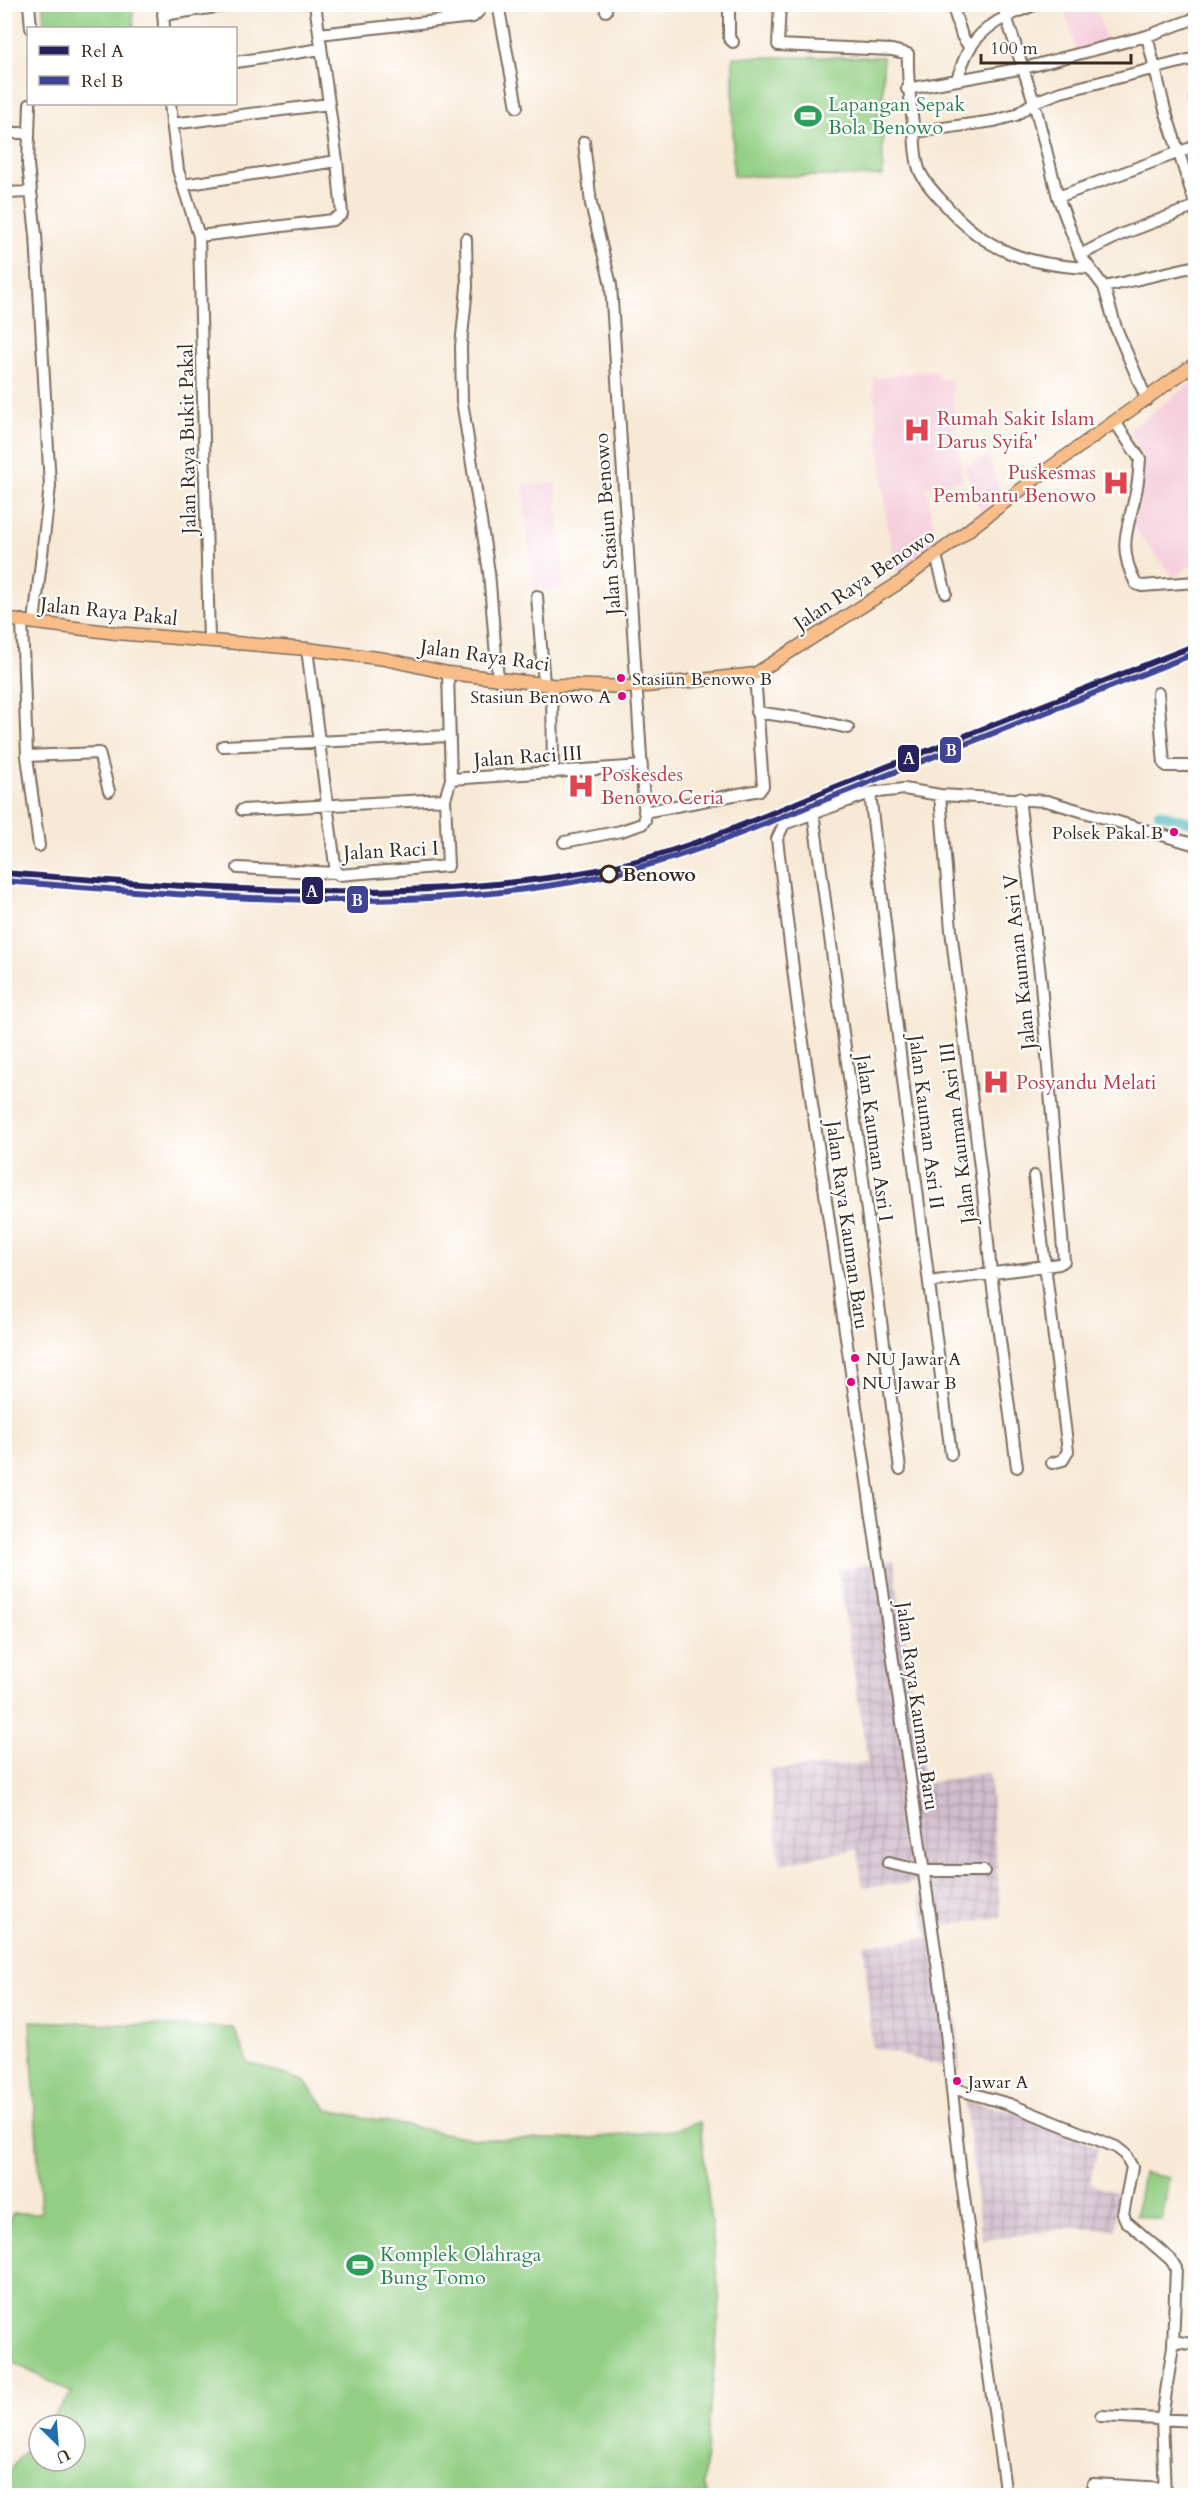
<svg xmlns="http://www.w3.org/2000/svg" width="1200" height="2500" font-family="Cardo,serif">
  <style>
    .built { fill: #f5cfdc }
    .industrial { fill: url(#industrial-grid) }
    .green { fill: #92ce83; stroke: #667c50; stroke-width: 1.5 }
    .lines { fill: none; stroke-linecap: round; stroke-linejoin: round }
    .canal { stroke: #44b4bc; stroke-width: 10 }
    .minor-casing { stroke: #7d6d5e; stroke-width: 14 }
    .major-casing { stroke: #7d6d5e; stroke-width: 15 }
    .minor { stroke: #fff; stroke-width: 10 }
    .major { stroke: #f8bd88; stroke-width: 12 }
    .rail-1-casing { stroke: #fff; stroke-width: 10 }
    .rail-2-casing { stroke: #fff; stroke-width: 10 }
    .rail-1 { stroke: #26225e; stroke-width: 6 }
    .rail-2 { stroke: #414495; stroke-width: 6 }
    .bus-dot { fill: #e5007d; stroke: #fff; stroke-width: 2 }
    .stop-dot { fill: #fff; stroke: #3b2a1e; stroke-width: 3 }
    .labels { text-anchor: middle; stroke-width: 4.5; stroke-linejoin: round; paint-order: stroke }
    .bus-label { font-size: 18px; fill: #3b2a1e; stroke: #fff; text-anchor: start }
    .leisure-label { font-size: 20px; fill: #27864d; stroke: #fff; text-anchor: start }
    .health-label { font-size: 20px; fill: #be3a42; stroke: #fff; text-anchor: start }
    .street-label { font-size: 20px; fill: #3b2a1e; stroke: #fff }
    .stop-label { font-size: 20px; font-weight: bold; fill: #3b2a1e; stroke: #fff; text-anchor: start }
    .line-badge { stroke: #fff; stroke-width: 2 }
    .badge-label { font-size: 16px; text-anchor: middle; font-weight: bold; fill: #fff }
  </style>
  <defs>
    <pattern id="industrial-grid" width="8" height="8" patternUnits="userSpaceOnUse" patternTransform="scale(1.5)"><rect width="8" height="8" fill="#d1bdcc"/><path d="M0 4h8M4 0v8" fill="none" stroke="#ab9aa5"/></pattern>
  </defs>
  <rect width="100%" height="100%" fill="#fff"/>
  <filter id="ink" filterUnits="userSpaceOnUse"><feTurbulence type="fractalNoise" baseFrequency=".0167" numOctaves="2"/><feDisplacementMap in="SourceGraphic" scale="12" xChannelSelector="R" yChannelSelector="G"/><feConvolveMatrix kernelMatrix="1 2 1 2 8 2 1 2 1" color-interpolation-filters="sRGB"/></filter>
  <filter id="wash" filterUnits="userSpaceOnUse"><feTurbulence type="fractalNoise" baseFrequency=".008" numOctaves="4" result="noise"/><feDisplacementMap in="SourceGraphic" scale="24" xChannelSelector="R" yChannelSelector="G"/><feGaussianBlur stdDeviation="1.35" result="paint"/><feColorMatrix in="noise" values="0 0 0 0 0 0 0 0 0 0 0 0 0 0 0 0 0 1.4 0 .05"/><feComposite in="paint" operator="in"/></filter>
  <g filter="url(#wash)">
    <rect width="100%" height="100%" fill="#f7e9d5"/>
    <path class="built" d="M1063,5H1095L1108,44L1077,52Z
      M937,370L938,379H951L963,480L926,486L934,529L944,548L898,578L887,524L873,378Z
      M1195,380V562L1174,578L1132,525L1142,491V457L1130,430Z
      M989,456L1002,499L980,512L964,466Z
      M556,483L564,588L533,591L523,485Z"/>
    <path class="industrial" d="M894,1560L924,1784L989,1772L1001,1917L940,1925L957,2024L960,2071L872,2047L864,1945L928,1938L917,1883L863,1887L857,1849L780,1864L769,1770L868,1763L838,1570Z
      M965,2101L1020,2113L1098,2147L1090,2183L1118,2192L1116,2230L1072,2228L982,2240Z"/>
    <path class="green" d="M43,5H132L134,28H44Z
      M733,57H883V176H733Z
      M30,2021L234,2028L248,2063L304,2081L328,2110L474,2139H580L673,2130L700,2122L720,2303L703,2485L708,2495H5V2476L39,2434V2461H75V2425H46L72,2393L5,2358V2227L13,2213H41Z
      M1143,2173L1169,2178L1162,2220L1136,2215Z"/>
    <g class="lines">
      <path class="canal" d="M1159,813L1196,824"/>
    </g>
  </g>
  <g filter="url(#ink)">
    <g class="lines">
      <defs>
        <path id="minor" d="M29,4L31,28
          M163,4L164,28
          M498,4L517,107
          M606,4V11
          M729,4V38L733,42
          M780,4L778,45L892,50L908,54C907,81 911,106 914,132C915,144 915,157 919,169C923,181 935,193 943,202C984,251 1027,265 1089,268
          M952,4L962,36L970,48
          M1002,4L1034,102L1058,197L1080,255L1104,287L1116,328L1147,400
          M163,15L236,4
          M319,34L473,17L479,11L477,4
          M236,62L321,49
          M957,79C961,69 964,57 970,48C985,23 1011,14 1037,4
          M907,89L1024,68L1147,36L1196,18
          M1195,99H1196
          M30,104L28,165L36,235L50,486L34,622
          M170,104L178,170L199,236L209,641
          M172,124L329,104
          M914,132L994,121L1016,115L1034,102L1061,92L1196,58
          M4,133H28
          M183,185L337,161
          M4,193L31,192
          M1058,197L1196,146
          M199,236L333,220L342,214L337,161L315,4
          M466,239L467,287L461,346L462,401L489,572L498,680
          M1080,255L1120,235L1196,206L1165,110L1147,36
          M1104,287L1196,266
          M1115,422L1140,459C1139,468 1139,478 1137,487C1130,527 1115,543 1136,584L1142,586L1196,582
          M936,556L946,593
          M537,596L544,684
          M22,620L27,756L99,753L109,791
          M307,649L336,873L339,875L448,866L445,799L451,779L448,673
          M552,685L553,773
          M1158,693L1164,764L1167,766H1196
          M756,712L818,721L848,728
          M223,746L449,736
          M27,756L39,846
          M451,779L642,766
          M870,793L905,1097L951,1454
          M940,795L951,930L983,1192L991,1273L1017,1467
          M242,810L445,799
          M644,812L760,790L763,786L755,674
          M813,812L863,1180L900,1469
          M564,842L621,831L642,824L645,820L611,285L591,204L584,142
          M238,868L336,873
          M1034,1176L1068,1451L1063,1460L1052,1463
          M929,1282L1059,1264L1064,1261L1041,983L1019,798
          M888,1863L923,1871H984
          M952,2088L1009,2104L1116,2147L1125,2154L1132,2167L1123,2214L1126,2221L1171,2260L1176,2268L1173,2346L1162,2418L1165,2496
          M1173,2341L1196,2345
          M1101,2416L1196,2421
          M1093,2484L1165,2488
          M1006,2496L961,2176L943,2004L797,1001L777,839L784,824L870,793L904,789L940,795L1047,801L1196,845"/>
        <path id="major" d="M4,619L116,633L307,649L385,659L448,673L552,685L636,687L755,674L902,581L1044,472L1196,363"/>
      </defs>
      <use href="#minor" class="minor-casing"/>
      <use href="#major" class="major-casing"/>
      <use href="#minor" class="minor"/>
      <use href="#major" class="major"/>
      <defs>
        <path id="rail-1" d="M4,873C200,888 397,906 592,871C677,856 758,818 838,786C957,739 1076,692 1196,645"/>
        <path id="rail-2" d="M4,881C201,896 403,917 598,877C683,860 763,824 844,792C961,746 1078,700 1196,653"/>
      </defs>
      <use href="#rail-1" class="rail-1-casing"/>
      <use href="#rail-2" class="rail-2-casing"/>
      <use href="#rail-1" class="rail-1"/>
      <use href="#rail-2" class="rail-2"/>
    </g>
  </g>
  <defs>
    <symbol id="stadium-bare" viewBox="-9 -9 18 18"><path d="M0-5a6.5 5 0 1 0 0 10a6.5 5 0 1 0 0-10ZM-3.5-1.8h7v3.6h-7Z" fill="#2e9e5b" stroke="#fff" stroke-width="2.5" paint-order="stroke"/></symbol>
    <symbol id="hospital-bare" viewBox="-9 -9 18 18"><path d="M-5-5h3v3.5h4V-5h3V5h-3V1.5h-4V5h-3Z" fill="#e0444e" stroke="#fff" stroke-width="2.5" paint-order="stroke"/></symbol>
  </defs>
  <g fill-rule="evenodd">
    <use href="#stadium-bare" x="789" y="97" width="38" height="38"/>
    <use href="#hospital-bare" x="898" y="411" width="38" height="38"/>
    <use href="#hospital-bare" x="1097" y="464" width="38" height="38"/>
    <use href="#hospital-bare" x="562" y="767" width="38" height="38"/>
    <use href="#hospital-bare" x="977" y="1063" width="38" height="38"/>
    <use href="#stadium-bare" x="341" y="2246" width="38" height="38"/>
  </g>
  <g class="bus-dot">
    <circle cx="621" cy="678" r="5"/>
    <circle cx="622" cy="696" r="5"/>
    <circle cx="1174" cy="832" r="5"/>
    <circle cx="855" cy="1358" r="5"/>
    <circle cx="851" cy="1382" r="5"/>
    <circle cx="957" cy="2081" r="5"/>
  </g>
  <circle class="stop-dot" cx="609" cy="874" r="8"/>
  <g class="labels">
    <g class="bus-label">
      <text x="632" y="685">Stasiun Benowo B</text>
      <text x="611" y="703" text-anchor="end">Stasiun Benowo A</text>
      <text x="1163" y="839" text-anchor="end">Polsek Pakal B</text>
      <text x="866" y="1365">NU Jawar A</text>
      <text x="862" y="1389">NU Jawar B</text>
      <text x="968" y="2088">Jawar A</text>
    </g>
    <g class="leisure-label">
      <text x="828" y="111">Lapangan Sepak<tspan x="828" dy="23">Bola Benowo</tspan></text>
      <text x="380" y="2261">Komplek Olahraga<tspan x="380" dy="23">Bung Tomo</tspan></text>
    </g>
    <g class="health-label">
      <text x="937" y="425">Rumah Sakit Islam<tspan x="937" dy="23">Darus Syifa'</tspan></text>
      <text x="1096" y="479" text-anchor="end">Puskesmas<tspan x="1096" dy="23">Pembantu Benowo</tspan></text>
      <text x="601" y="781">Poskesdes<tspan x="601" dy="23">Benowo Ceria</tspan></text>
      <text x="1016" y="1089">Posyandu Melati</text>
    </g>
    <g class="street-label">
      <text transform="translate(187 439) rotate(-91)" y="7">Jalan Raya Bukit Pakal</text>
      <text transform="translate(607 524) rotate(-94)" y="7">Jalan Stasiun Benowo</text>
      <text transform="translate(864 579) rotate(-34)" y="7">Jalan Raya Benowo</text>
      <text transform="translate(109 611) rotate(6)" y="7">Jalan Raya Pakal</text>
      <text transform="translate(485 655) rotate(8)" y="7">Jalan Raya Raci</text>
      <text transform="translate(528 756) rotate(-4)" y="7">Jalan Raci III</text>
      <text transform="translate(391 850) rotate(-3)" y="7">Jalan Raci I</text>
      <text transform="translate(1019 962) rotate(-96)" y="7">Jalan Kauman Asri V</text>
      <text transform="translate(927 1122) rotate(83)" y="7">Jalan Kauman Asri II</text>
      <text transform="translate(957 1133) rotate(-97)" y="7">Jalan Kauman Asri III</text>
      <text transform="translate(875 1138) rotate(82)" y="7">Jalan Kauman Asri I</text>
      <text transform="translate(848 1225) rotate(82)" y="7">Jalan Raya Kauman Baru</text>
      <text transform="translate(918 1706) rotate(82)" y="7">Jalan Raya Kauman Baru</text>
    </g>
    <g class="stop-label">
      <text x="622" y="881">Benowo</text>
    </g>
  </g>
  <g class="line-badge">
    <rect x="939" y="736" width="23" height="28" rx="6" fill="#414495"/>
    <rect x="897" y="744" width="23" height="29" rx="6" fill="#26225e"/>
    <rect x="301" y="876" width="23" height="29" rx="6" fill="#26225e"/>
    <rect x="346" y="885" width="23" height="29" rx="6" fill="#414495"/>
  </g>
  <g class="badge-label">
    <text x="951" y="756">B</text>
    <text x="909" y="764">A</text>
    <text x="312" y="897">A</text>
    <text x="357" y="906">B</text>
  </g>
  <rect width="1200" height="2500" fill="none" stroke="#fff" stroke-width="24"/>
  <rect x="27" y="27" width="210" height="78" fill="#ffffff" stroke="#b1aaa5" stroke-width="1.5"/>
  <rect x="39" y="46" width="30" height="9" fill="#26225e" stroke="#b1aaa5" stroke-width="1.5"/>
  <text x="81" y="57" font-size="18" fill="#3b2a1e">Rel A</text>
  <rect x="39" y="76" width="30" height="9" fill="#414495" stroke="#b1aaa5" stroke-width="1.5"/>
  <text x="81" y="87" font-size="18" fill="#3b2a1e">Rel B</text>
  <g transform="translate(57 2443) rotate(155)"><circle r="28" fill="#ffffff" stroke="#b1aaa5" stroke-width="1.5"/>
  <path d="M0-4.5L10 22L0 15L-10 22Z" fill="#1f6fb2"/>
  <text y="-9" font-size="16" font-weight="bold" text-anchor="middle" fill="#3b2a1e">U</text>
  </g>
  <path d="M981 54v9h150v-9" fill="none" stroke="#3b2a1e" stroke-width="3"/>
  <text x="990" y="54" font-size="18" fill="#3b2a1e" stroke="#ffffff" stroke-width="4.5" paint-order="stroke">100 m</text>
</svg>
